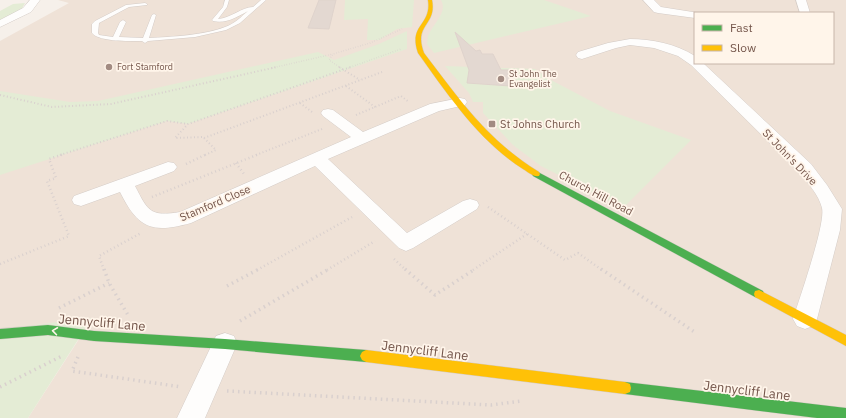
<svg xmlns="http://www.w3.org/2000/svg" width="846" height="418" font-family="'IBM Plex Sans',sans-serif">
  <style>
    .residential { fill: #efe2d7; fill-rule: evenodd }
    .green { fill: #e4ecd5 }
    .building { fill: #e3d8d1; stroke: #dfd3cc }
    .lines { fill: none; stroke-linecap: round; stroke-linejoin: round }
    .lane-casing { stroke: #d4ccc7; stroke-width: 1 }
    .street-casing { stroke: #d4ccc7; stroke-width: 1 }
    .fast-casing { stroke: #d5cbc6; stroke-width: 1 }
    .slow-casing { stroke: #d5cbc6; stroke-width: 1 }
    .path-far3 { stroke: #d9d0ce; stroke-width: 1.5; stroke-dasharray: 0.5 2; stroke-linecap: butt }
    .path-far2 { stroke: #d9d0ce; stroke-width: 2; stroke-dasharray: 1 2.5; stroke-linecap: butt }
    .path-far1 { stroke: #d9d0ce; stroke-width: 2.5; stroke-dasharray: 1 3; stroke-linecap: butt }
    .path { stroke: #d9d0ce; stroke-width: 3.5; stroke-dasharray: 1.5 4; stroke-linecap: butt }
    .lane { fill: #fefdfc; fill-rule: evenodd }
    .street { fill: #fefdfc; fill-rule: evenodd }
    .fast { fill: #4caf50; fill-rule: evenodd }
    .slow { fill: #ffc107; fill-rule: evenodd }
    .oneway { stroke: #fff5ea }
    .poi-dot { fill: #a28b82; stroke: #fff5ea; stroke-width: 1.5 }
    .labels { text-anchor: middle; stroke-width: 3.5; stroke-linejoin: round; paint-order: stroke }
    .far-poi-label { font-size: 9px; fill: #74554a; stroke: #fff5ea; text-anchor: start }
    .poi-label { font-size: 11px; fill: #74554a; stroke: #fff5ea; text-anchor: start }
    .street-label { font-size: 11px; fill: #74554a; stroke: #fff5ea }
    .near-street-label { font-size: 13px; fill: #74554a; stroke: #fff5ea }
  </style>
  <rect width="100%" height="100%" fill="#f6f0ea"/>
  <path class="residential" d="M58,0H846V418H28L92,319L0,329V41L69,3ZM695,13H833V63H695Z"/>
  <path class="green" d="M345,0H414L412,27L397,29L379,40H367L368,19L344,20Z
    M441,0H544L591,16L434,53L427,44C428,41 427,37 429,34C433,24 448,12 441,0Z
    M25,3L20,12L0,22V11L13,4Z
    M407,31V49L188,124L167,121L0,175V91L70,102L98,101L318,52L334,60L379,44Z
    M445,66L535,69L549,79L610,111L691,140L623,208L541,166L513,145L483,113V102H473L469,93Z
    M92,318L28,418H0V329Z"/>
  <path class="building" d="M319,0H336L329,29L308,28Z
    M455,32L476,51L480,50L482,54H493L501,70H510V86L467,83L469,70Z"/>
  <g class="lines">
    <defs>
      <path id="lane" d="M225,0H229L227,7L218,19C231,18 242,7 253,7L261,0H266L240,23L226,30L195,37L148,41L145,43L142,41C131,41 99,42 92,33V24L95,21L126,5L145,3L147,4V5L129,7L99,23L98,33L99,35L113,37L120,22L123,20L126,22L119,37L143,38L152,15L154,14L156,15L149,38C171,37 205,35 225,27C234,24 241,17 248,11C237,17 226,24 213,21L212,20L223,7Z"/>
      <path id="street" d="M30,0H40L31,12L0,27V20L23,8Z
        M643,0H654L661,7L699,13H695V18L658,13L654,12Z
        M796,0H806L810,13H800Z
        M630,39C652,39 676,44 695,56V63H703L811,164L827,185L842,209L840,230L817,319L813,326L805,329L797,326L793,319C799,300 826,223 822,208C819,195 807,182 799,172L691,65L678,56L654,48L630,45L616,48L582,59L578,58L576,55L578,52L608,43Z
        M460,98L465,99L467,102L465,105L439,111L328,159L407,233L463,201L470,199L477,201L479,205L477,209L413,248L406,251L399,248L315,166L191,223C151,234 138,228 120,192L81,206L74,204L72,200L74,196L168,162L174,163L177,167L174,171L135,186C148,211 150,217 180,212L351,137L323,116L321,113L323,110L328,109L333,110L363,132L430,104Z
        M225,333L234,336L237,344L205,418H177L216,336Z"/>
      <path id="fast" d="M536,171L763,291L764,294L763,297L759,298L755,297L533,176L532,174Z
        M48,325L94,331L225,339L366,350L370,352L372,356L370,360L366,362L225,349L94,341L48,335L0,339V329Z
        M625,382L846,408V418H817L625,394L620,392L619,388L620,384Z"/>
      <path id="slow" d="M428,0H432C437,26 413,24 424,53C459,99 488,141 539,172L540,174L539,176C533,177 528,172 523,169C479,141 448,95 418,53C408,24 432,26 428,0Z
        M759,290L846,335V346L755,297L754,294L755,291Z
        M366,350L625,382L630,384L631,388L630,392L625,394L366,362L362,360L360,356L362,352Z"/>
    </defs>
    <use href="#lane" class="lane-casing"/>
    <use href="#street" class="street-casing"/>
    <use href="#fast" class="fast-casing"/>
    <use href="#slow" class="slow-casing"/>
    <path class="path-far3" d="M272,68L333,54
      M341,68L329,60L333,54L370,43L402,29
      M348,68L401,49"/>
    <path class="path-far2" d="M339,67L360,80
      M346,86L375,107
      M0,95L52,107L111,104L277,67
      M300,103L312,112
      M356,115L401,96L409,102
      M204,138L382,72
      M60,155L167,121L188,124
      M205,155L216,150L203,137L175,138L188,124L351,67
      M256,155L322,129"/>
    <path class="path-far1" d="M236,163L244,174
      M186,164L207,154
      M152,197L259,154
      M488,207L565,260L578,253L602,270
      M394,259L406,270
      M0,264L69,236L47,181L56,178L49,159L64,154
      M104,270L99,256L141,233
      M257,270L352,217
      M327,270L375,241
      M473,270L527,234"/>
    <path class="path" d="M104,269L109,283L128,315
      M405,269L435,295L475,269
      M601,269L696,333
      M227,286L259,269
      M59,308L109,283
      M240,321L329,269
      M78,357L72,371L182,387
      M0,387L64,355
      M227,391L491,405L521,401"/>
    <use href="#lane" class="lane"/>
    <use href="#street" class="street"/>
    <use href="#fast" class="fast"/>
    <use href="#slow" class="slow"/>
  </g>
  <defs><path id="oneway-chevron" d="M-2-3.5L2.5 0L-2 3.5" fill="none" stroke-width="1.6" stroke-linecap="round" stroke-linejoin="round"/></defs>
  <use class="oneway" href="#oneway-chevron" transform="translate(55 331) rotate(-172)"/>
  <g class="poi-dot">
    <circle cx="109" cy="67" r="4"/>
    <circle cx="501" cy="79" r="4"/>
    <rect x="488" y="120" width="8" height="8" rx="2"/>
  </g>
  <g class="labels">
    <g class="far-poi-label">
      <text x="117" y="70">Fort Stamford</text>
      <text x="509" y="77">St John The<tspan x="509" dy="10">Evangelist</tspan></text>
    </g>
    <g class="poi-label">
      <text x="500" y="128">St Johns Church</text>
    </g>
    <g class="street-label">
      <text transform="translate(790 157) rotate(46)" y="4">St John's Drive</text>
      <text transform="translate(596 193) rotate(28)" y="4">Church Hill Road</text>
      <text transform="translate(215 203) rotate(-23)" y="4">Stamford Close</text>
    </g>
    <g class="near-street-label">
      <text transform="translate(102 322) rotate(5)" y="5">Jennycliff Lane</text>
      <text transform="translate(425 350) rotate(7)" y="5">Jennycliff Lane</text>
      <text transform="translate(747 390) rotate(7)" y="5">Jennycliff Lane</text>
    </g>
  </g>
  <rect x="694" y="12" width="140" height="52" fill="#fff5ea" stroke="#c7b5aa"/>
  <rect x="702" y="25" width="20" height="6" fill="#4caf50" stroke="#c7b5aa"/>
  <text x="730" y="32" font-size="12" fill="#74554a">Fast</text>
  <rect x="702" y="45" width="20" height="6" fill="#ffc107" stroke="#c7b5aa"/>
  <text x="730" y="52" font-size="12" fill="#74554a">Slow</text>
</svg>
